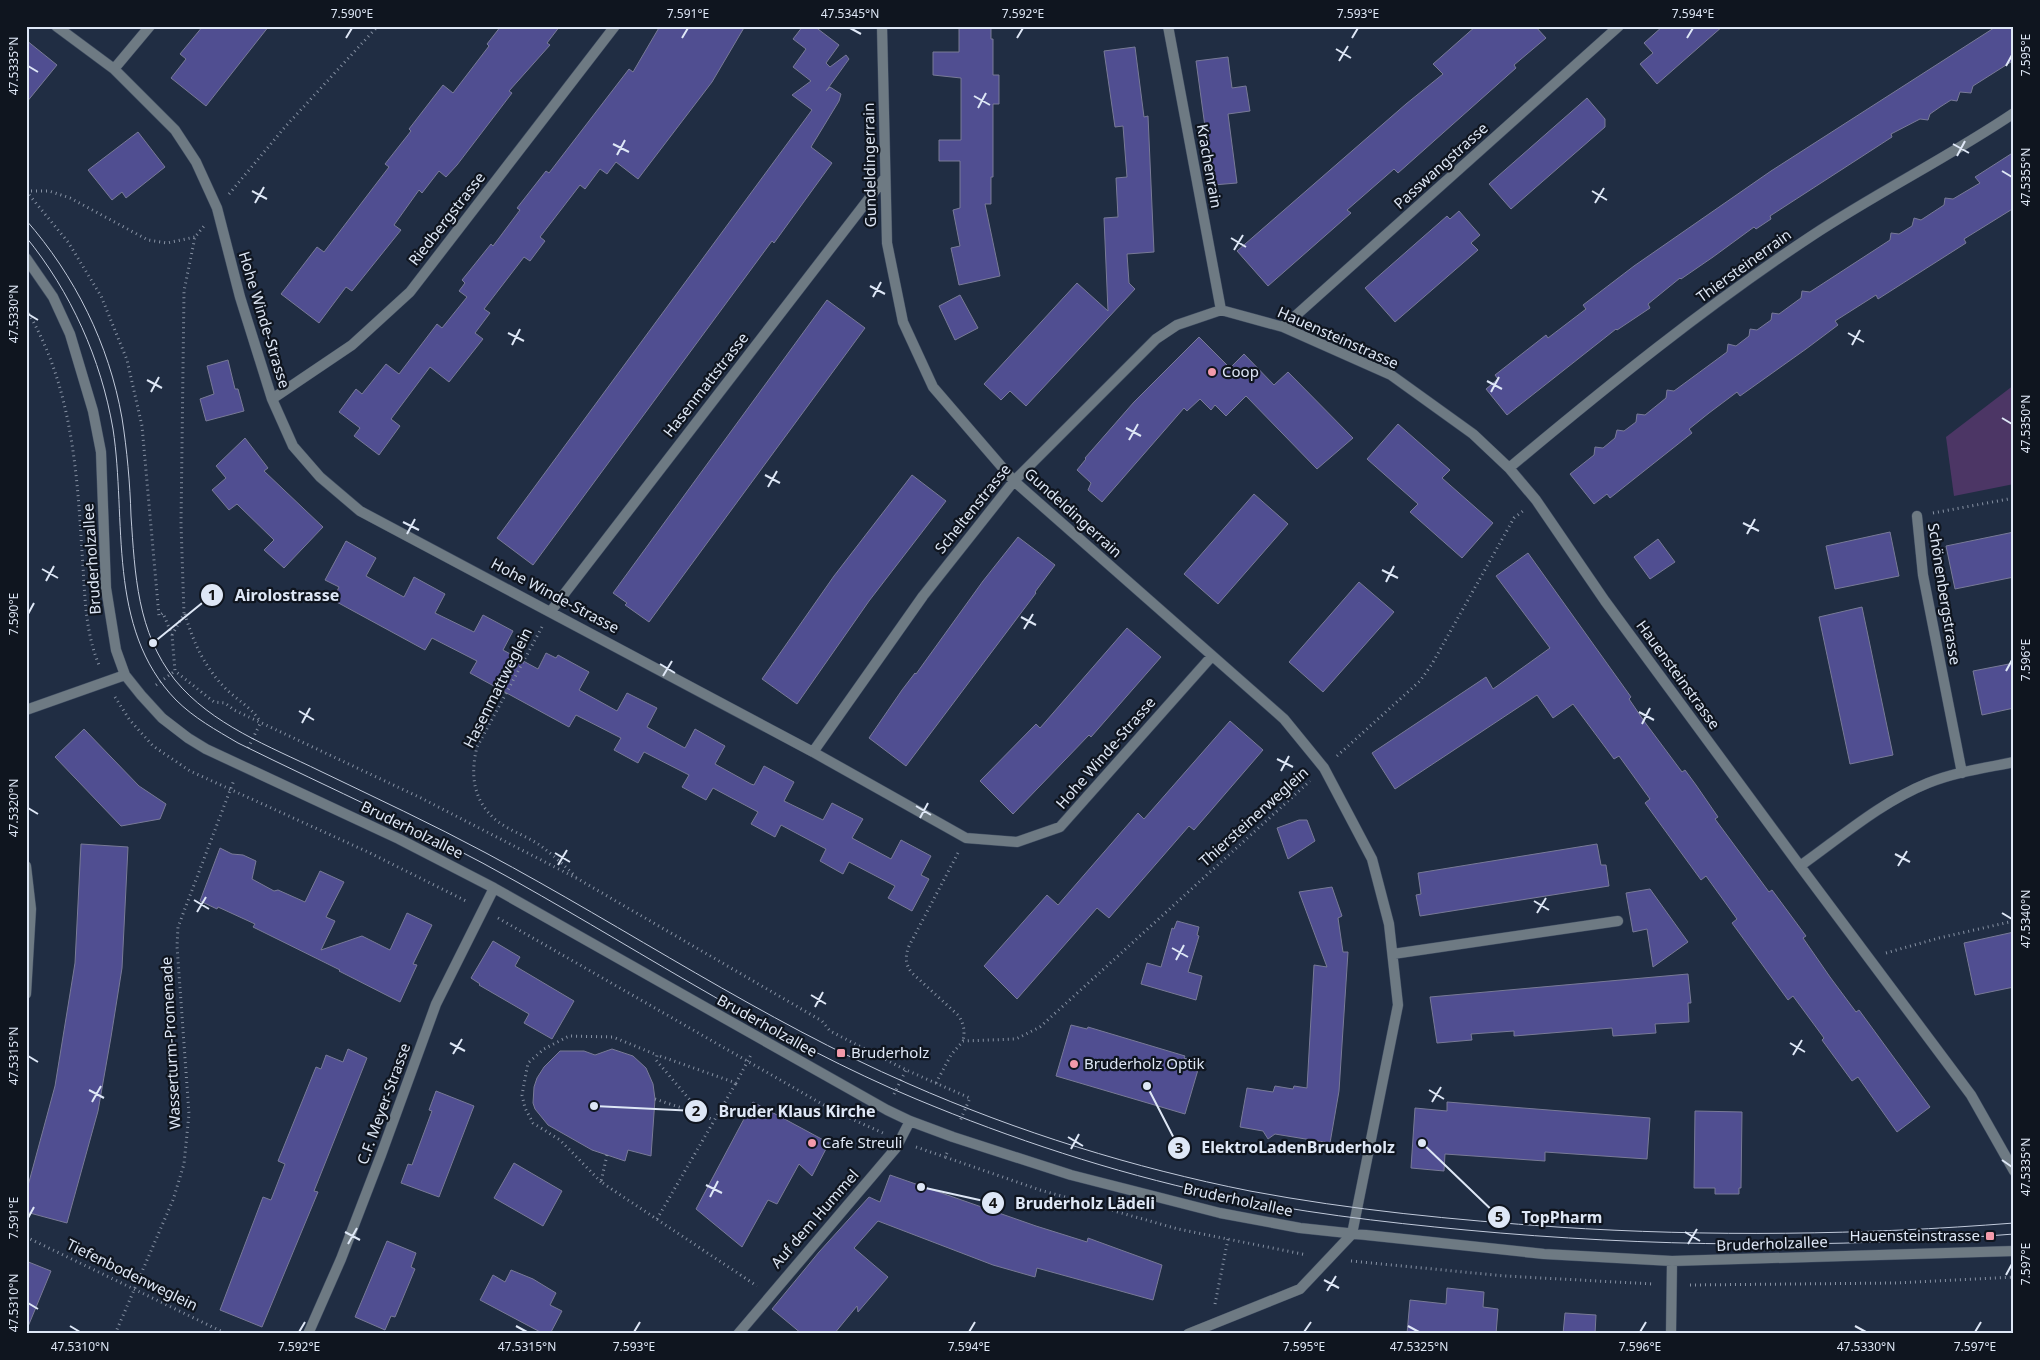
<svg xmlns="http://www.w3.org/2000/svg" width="2040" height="1360" font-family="'Noto Sans',sans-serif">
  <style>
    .green { fill: #4c3665 }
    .building { fill: #504e91; stroke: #787a97 }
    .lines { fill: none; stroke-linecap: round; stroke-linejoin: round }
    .minor-casing { stroke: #3e4b60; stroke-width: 11 }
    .path { stroke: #8691a3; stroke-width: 3; stroke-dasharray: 1 4; stroke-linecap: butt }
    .minor { stroke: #6e7a83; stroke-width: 10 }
    .tram { stroke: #c1cadb; stroke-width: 1 }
    .ticks { fill: none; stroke: #dee7f6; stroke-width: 2 }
    .poi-dot { fill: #f39aaa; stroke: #0f151f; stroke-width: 2 }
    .labels { text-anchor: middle; stroke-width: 4.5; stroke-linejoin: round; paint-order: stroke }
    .street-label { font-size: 15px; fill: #dee7f6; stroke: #0f151f }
    .poi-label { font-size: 15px; fill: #dee7f6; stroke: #0f151f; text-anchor: start }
    .leader { fill: none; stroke: #dee7f6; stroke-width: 2 }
    .callout-dot { fill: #dee7f6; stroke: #0f151f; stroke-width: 2 }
    .mark-label { font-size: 15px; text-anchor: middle; font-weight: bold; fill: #111 }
    .callout-label { font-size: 16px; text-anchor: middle; font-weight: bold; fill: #dee7f6; stroke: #0f151f; stroke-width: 4.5; stroke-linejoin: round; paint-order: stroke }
    .neatline { fill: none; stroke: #dee7f6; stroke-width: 2 }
    .ticks-label { font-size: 12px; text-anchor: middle; fill: #dee7f6 }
  </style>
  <rect width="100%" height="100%" fill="#202d43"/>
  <path class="green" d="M2014,385V484L1954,496L1946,437Z"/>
  <path class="building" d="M203,26H269L206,106L171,78L186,59L180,54Z
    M501,26H560L547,43L550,45L509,91L512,93L457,165L446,177L439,171L422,193L419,190L394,225L401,230L352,291L346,287L319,323L281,294L317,247L324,252L389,167L385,164L411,131L409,129L443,85L453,93L489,46L487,44Z
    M660,26H745L712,82L638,179L616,162L607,174L600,169L585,189L580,185L540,237L545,241L530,261L524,257L484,309L490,313L475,333L483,339L449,382L430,367L391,419L400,426L379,455L354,436L360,428L339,412L356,389L362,394L386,364L399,374L437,324L442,328L467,297L459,291L465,283L462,280L491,244L493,246L520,210L517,208L546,171L549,173L629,69L633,72Z
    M803,26H814L839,45L826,63L830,67L846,55L849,59L826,91L830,87L841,94L839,101L811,147L832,163L774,243L772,241L533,565L497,538L812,110L792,95L811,81L793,67L806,49L793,39Z
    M959,26H991V39H993V75H999V104H993V177H991V204H985L1000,276L959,285L951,248L960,246L953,210L960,208V161H939V140H961V78L933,75V52H959Z
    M1476,26H1535L1546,38L1514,65L1516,68L1398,173L1394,169L1347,210L1351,213L1268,286L1237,251L1406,104L1443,74L1433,64Z
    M1663,26H1723L1657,84L1640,64L1653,53L1644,43Z
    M1997,26H2014V60L1973,86L1971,93L1960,92L1957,101L1951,100L1940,107L1930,114L1928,120L1920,119L1891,134L1892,137L1770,216L1771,219L1756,229L1754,227L1713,257L1681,279L1680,278L1648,304L1650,308L1617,330L1616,329L1507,415L1486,389L1498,379L1495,375L1546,335L1548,338L1586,309L1583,305L1634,266L1771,171Z
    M26,40L57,65L26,103Z
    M1135,47L1144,117L1148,116L1154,252L1127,254L1129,283L1135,289L1026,406L1010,391L1001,400L984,384L1077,283L1108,311L1104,218L1118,217L1116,178L1127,177L1123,126L1115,127L1104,51Z
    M1228,57L1232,88L1246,86L1250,111L1228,114L1237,183L1213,185L1196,61Z
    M1587,98L1605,119V127L1511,209L1489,184Z
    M138,132L165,167L126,198L122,192L112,200L88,170Z
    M2014,152V208L1964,239L1966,243L1878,299L1876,295L1835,321L1838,325L1806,349L1740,396L1737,392L1709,413L1689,429L1692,433L1610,498L1607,494L1594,504L1570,474L1594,455L1595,447L1603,448L1615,438L1617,430L1624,431L1636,422L1637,414L1645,415L1666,398L1667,390L1674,391L1727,352L1728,344L1736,346L1749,336L1750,329L1757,330L1771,320L1772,313L1779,314L1801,298L1802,291L1810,292L1890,240L1891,233L1899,234L1912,226L1914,218L1921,220L1944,205L1945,198L1953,199L1980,183L1975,177Z
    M1459,211L1480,235L1471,243L1478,250L1395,322L1365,288L1447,216L1450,219Z
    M960,295L978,328L955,340L939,306Z
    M827,300L865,328L649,622L625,605L627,603L613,593Z
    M1199,337L1230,368L1244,354L1274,385L1288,372L1353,438L1317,469L1246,396L1226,416L1215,405L1211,410L1200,399L1187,411L1184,408L1102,502L1088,490L1091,483L1077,470L1086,459L1085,458L1134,402Z
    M228,360L235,389H238L244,411L206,421L200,399L214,394L207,366Z
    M1398,424L1450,470L1442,478L1493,523L1462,558L1410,512L1418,504L1367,459Z
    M245,438L268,468L264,471L323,527L284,568L264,550L274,540L237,504L229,510L212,490L226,478L216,466Z
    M912,475L946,501L869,601L797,704L762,679L834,576Z
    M1254,494L1288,524L1218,604L1184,574Z
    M1890,532L1899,576L1835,589L1826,546Z
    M2014,532V577L1955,589L1946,546Z
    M1018,537L1055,565L1035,592L1036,593L906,766L869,738L902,690L915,673L916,674L983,581Z
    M1658,539L1675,562L1650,579L1634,557Z
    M346,541L376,558L366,576L402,596L404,597L414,577L445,594L435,613L474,632L483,615L513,631L503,650L538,669L546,653L556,658L558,655L589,672L579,690L617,711L627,693L657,708L647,727L683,747L685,748L695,729L725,746L715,764L751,784L754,785L764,766L794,782L784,801L823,820L832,803L863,819L852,838L891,859L901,840L931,856L921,875L929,879L912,911L888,898L895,886L849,862L843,874L820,861L826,849L781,825L775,837L751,824L758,812L713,788L706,800L682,787L689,775L644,752L638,763L614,750L621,738L576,715L569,727L470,673L477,661L432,638L425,650L333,600L339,587L325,580Z
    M1528,553L1631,697L1629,699L1644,721L1682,772L1685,770L1696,785L1718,817L1715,819L1769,892L1772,890L1806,936L1803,938L1830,977L1856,1012L1859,1010L1930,1107L1897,1132L1858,1077L1852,1081L1822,1040L1824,1038L1793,996L1788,1000L1732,923L1737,919L1719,894L1706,876L1701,880L1645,803L1650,799L1632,774L1619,756L1614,759L1573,704L1553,718L1537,695L1395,789L1372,753L1486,677L1493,689L1550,648L1496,576Z
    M1359,582L1394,612L1323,692L1289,662Z
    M1862,607L1893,755L1850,764L1819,617Z
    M1127,628L1161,657L1091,737L1089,735L1013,814L980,781L1036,724L1040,728Z
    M2014,663V708L1982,715L1973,671Z
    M1230,721L1263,750L1194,830L1189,826L1109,918L1097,908L1017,999L984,966L1047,895L1058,905L1138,813L1144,819Z
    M84,729L139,786L166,804L160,819L121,826L55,757Z
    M1299,820H1307L1315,841L1288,859L1277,828Z
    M81,844L128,847L122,968L111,1037L98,1111L67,1223L26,1212V1193L55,1086L75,963Z
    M1597,844L1601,865H1606L1609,886L1420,916L1416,895L1421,894L1418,873Z
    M220,848L232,854L243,855L256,861L252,879L274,891L278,890L305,902L320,871L344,882L326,917L335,921L321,950L362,936L390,950L407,913L432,925L413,964L417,965L400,1002L339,971L340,970L253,927L255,924L218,907L217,909L200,901Z
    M1332,887L1342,916L1338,918L1343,952H1348L1339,1091L1330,1143L1275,1134L1268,1139L1263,1131L1240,1127L1247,1088L1273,1092L1275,1086L1293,1089L1294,1086L1307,1088L1314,965L1327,967L1299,892Z
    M1650,889L1688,942L1653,967L1647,929L1633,932L1626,893Z
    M1177,921L1199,927L1197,935L1199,936L1188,972L1202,976L1196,1000L1141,984L1147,963L1161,967L1172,928L1174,929Z
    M2014,932V987L1975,995L1964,943Z
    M493,941L520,957L515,966L574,1001L552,1039L524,1023L529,1014L479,985L480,984L471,978Z
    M1688,974L1691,1003H1688L1689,1022L1655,1024L1656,1033L1613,1036L1612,1028L1514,1036V1031L1471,1034L1472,1040L1437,1043L1430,997Z
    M1071,1025L1087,1029L1088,1027L1185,1056L1184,1058L1200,1063L1185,1114L1056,1076Z
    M348,1049L367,1058L314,1191L318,1192L262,1327L220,1310L263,1197L271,1200L285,1164L278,1161L316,1067L321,1069L326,1055L343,1062Z
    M612,1049L633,1056L646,1068L653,1084L655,1099L651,1156L628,1150L625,1161L592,1150L548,1125L535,1109L533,1103L534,1087L537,1078L544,1067L560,1051H584L595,1055Z
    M436,1091L474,1106L439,1197L401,1183L408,1164L412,1165L432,1111L429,1110Z
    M753,1102L829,1143L812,1176L799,1164L777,1204L768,1200L742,1247L696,1209Z
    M1447,1102L1650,1118L1647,1159L1545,1152V1161L1445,1154L1444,1171L1411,1168L1415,1108L1447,1111Z
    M1695,1111L1742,1112L1741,1188H1739V1194H1715V1188H1694Z
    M514,1163L562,1191L543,1226L494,1198Z
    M890,1175L1036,1226L1087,1242L1088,1238L1162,1265L1153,1300L1037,1268L1035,1277L993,1265L878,1221L854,1248L888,1277L858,1312L857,1306L834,1334H802L772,1309L819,1252L869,1197L880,1202Z
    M387,1241L416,1253L411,1267L415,1269L395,1317L391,1316L385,1330L355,1317Z
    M26,1261L51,1271L27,1329H26Z
    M511,1270L533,1279L556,1293L550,1305L562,1311L550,1334H544L480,1300L493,1275L505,1282Z
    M1447,1288L1484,1292L1483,1307L1498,1309L1496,1334H1407L1410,1300L1446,1304Z
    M1565,1313L1596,1315L1595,1334H1563Z"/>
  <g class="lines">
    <defs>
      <path id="minor" d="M56,26L114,69L175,130L196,162L217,208L240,297L272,399L293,446L320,477L360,511L813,752L966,838L1017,842L1060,827L1212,656
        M882,26L887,243L903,322L933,387L1014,481L1284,719L1324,768L1372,859L1389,924L1398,1005L1352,1234L1300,1289L1188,1334
        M1168,26L1221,310
        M114,69L150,26
        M26,258L53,297L70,334L93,411L101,452L106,588L116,650L125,675L141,695L162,718L188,738L206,749L399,839L494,888L887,1110L910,1121L953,1137L1071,1175L1220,1213L1300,1228L1544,1254L1672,1261L2014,1251
        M1221,310L1283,327L1391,375L1473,434L1509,468L1536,500L1605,601L1800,866L1971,1095L2014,1171
        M1283,327L1619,26
        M272,399L352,345L410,292L615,26
        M1509,468C1607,386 1707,305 1813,235C1878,192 1949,157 2014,113
        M1917,516L1923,575L1962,773
        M551,611L884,179
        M26,710L125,675
        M813,752L923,596L1014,481L1156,339L1177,325L1221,310
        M26,866L31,909L26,994
        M1800,866C1841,837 1881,802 1928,783C1955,772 1985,768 2014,762
        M1393,954L1618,921
        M308,1334L341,1259L381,1155L436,1004L494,888
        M738,1334L896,1148L910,1121
        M1671,1334L1672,1261"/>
    </defs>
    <use href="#minor" class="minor-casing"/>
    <path class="path" d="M26,191L68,242L101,296L127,360L142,426L159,616L163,613L172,635L175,671L214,702L225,703L234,710L421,798L578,879L822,1021L830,1031L906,1070L970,1098L960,1121
      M26,191H49L70,198L148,240L167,243L195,237
      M229,194L285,127L378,26
      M26,309C71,383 77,468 82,552C85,590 84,629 99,665
      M1933,513L2014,498
      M185,614C193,642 205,668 226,689C237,700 252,708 260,721
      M542,627L477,747C470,775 473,801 497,821C510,831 527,836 541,846C553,855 565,866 576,877
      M172,635L184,614L181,524L184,291L195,237L204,226
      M156,685L175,671
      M115,697L129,719L153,746L190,771L368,852L468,902
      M248,748L261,722
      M1337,756L1420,681L1432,664L1514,518L1523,511
      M958,853L909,946C905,957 905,964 912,973L959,1016C964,1025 965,1031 963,1041
      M498,918L836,1112L883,1133
      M1886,953L1939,938L2014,921
      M936,1083L951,1055L963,1041L1016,1039L1040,1027L1310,781
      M894,1094L906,1070
      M655,1099L691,1111L690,1100L656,1060L657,1055L736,1083L752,1053
      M691,1111L714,1120
      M916,1147L945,1157
      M947,1153L945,1157L1040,1190L1178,1229L1307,1255
      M607,1155L601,1182L757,1286
      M601,1182L560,1140L533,1123L525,1108L522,1095L528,1063L544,1049L569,1036L613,1037L657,1055
      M657,1219L736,1083
      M26,1237L227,1334
      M1351,1261L1505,1276L1653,1284
      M1690,1285L1896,1283L2014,1277
      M1215,1304L1228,1239
      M115,1334L173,1200L184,1164L189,1114L177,946L178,927L234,780"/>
    <use href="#minor" class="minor"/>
    <path class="tram" d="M26,220C75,276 109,344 122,418C127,450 130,483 131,516C135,574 137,632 175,680C212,725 269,746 320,771C376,798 432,824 486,853C628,929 762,1020 909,1084C1018,1132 1134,1168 1250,1191C1351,1210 1455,1220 1557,1227C1709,1237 1862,1235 2014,1223
      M26,237C71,292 101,359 113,429C127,520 106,628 176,700C194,718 216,730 238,743C331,789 427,831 517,882C647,955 779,1042 916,1099C1012,1139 1112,1172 1213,1194C1296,1212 1381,1222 1466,1230C1648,1247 1832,1249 2014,1234"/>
  </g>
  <path class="ticks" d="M850,28L861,34M346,38L352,28M682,38L688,28M1017,38L1023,28M1352,38L1358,28M1687,38L1693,28M1336,49L1351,58M1339,61L1348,46M28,66L38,72M2006,66L2012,55M974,96L990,105M978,108L986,93M613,144L629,152M1953,144L1969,153M617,155L625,140M1957,156L1965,141M2002,171L2012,177M252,191L267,199M1592,191L1607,200M255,203L264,187M1595,203L1604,188M1231,238L1246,247M1234,250L1243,235M870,286L885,294M873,297L881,282M28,314L38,320M508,333L524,341M1848,333L1864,342M512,345L520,329M1852,345L1860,330M147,380L162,388M1487,381L1502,389M151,392L159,377M1491,392L1499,377M2002,418L2012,424M1126,428L1141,436M1129,440L1138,424M765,475L780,483M768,487L777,471M403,522L419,530M1743,523L1759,531M407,534L415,519M1747,534L1755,519M42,569L58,578M1382,570L1398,578M46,581L54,566M1386,582L1394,566M28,614L34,603M1021,617L1036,625M1024,629L1033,614M660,664L675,673M2006,671L2012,660M663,676L672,661M299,711L314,720M1639,712L1654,720M302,723L310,708M1642,724L1650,708M1277,759L1293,767M1281,771L1289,756M916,806L931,815M28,808L38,814M920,818L928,803M555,853L570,862M1895,854L1910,862M558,865L567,850M1898,866L1907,851M194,900L209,909M1534,901L1549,910M197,912L206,897M1537,913L1546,898M2002,913L2012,919M1172,948L1188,957M1176,960L1184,945M811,995L826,1004M815,1007L823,992M450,1043L465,1051M1790,1043L1805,1052M453,1054L462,1039M1793,1055L1802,1040M28,1056L38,1062M89,1090L104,1098M1429,1090L1444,1099M92,1102L101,1086M1432,1102L1441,1087M1068,1137L1083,1146M1071,1149L1079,1134M2002,1160L2012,1167M706,1185L722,1193M710,1197L718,1181M28,1218L34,1207M345,1232L360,1240M1685,1232L1700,1241M348,1244L357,1228M1688,1244L1697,1229M2006,1275L2012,1264M1324,1280L1339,1288M1327,1291L1336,1276M28,1303L38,1309M70,1326L80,1332M516,1326L527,1332M1408,1326L1419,1332M1855,1326L1866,1332M299,1332L305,1322M634,1332L640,1322M969,1332L975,1322M1304,1332L1311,1322M1640,1332L1646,1322M1975,1332L1981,1322"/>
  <g class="poi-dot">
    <circle cx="1212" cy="372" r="5"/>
    <rect x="836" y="1048" width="10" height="10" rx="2.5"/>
    <circle cx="1074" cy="1064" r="5"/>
    <circle cx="812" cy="1143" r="5"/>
    <rect x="1985" y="1231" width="10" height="10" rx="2.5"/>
  </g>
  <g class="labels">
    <g class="street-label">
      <text transform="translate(870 165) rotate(-91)" y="5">Gundeldingerrain</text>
      <text transform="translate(1209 166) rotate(80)" y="5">Krachenrain</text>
      <text transform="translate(1441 166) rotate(-42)" y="5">Passwangstrasse</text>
      <text transform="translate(447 219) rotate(-52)" y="5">Riedbergstrasse</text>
      <text transform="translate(1744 266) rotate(-36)" y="5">Thiersteinerrain</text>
      <text transform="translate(264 320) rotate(73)" y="5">Hohe Winde-Strasse</text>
      <text transform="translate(1338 338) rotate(24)" y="5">Hauensteinstrasse</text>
      <text transform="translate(706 385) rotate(-52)" y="5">Hasenmattstrasse</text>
      <text transform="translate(973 509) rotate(-51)" y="5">Scheltenstrasse</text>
      <text transform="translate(1073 513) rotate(42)" y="5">Gundeldingerrain</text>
      <text transform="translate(92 559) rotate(-94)" y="5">Bruderholzallee</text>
      <text transform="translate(1944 594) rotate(81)" y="5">Schönenbergstrasse</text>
      <text transform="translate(555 596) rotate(28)" y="5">Hohe Winde-Strasse</text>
      <text transform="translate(1678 675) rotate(54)" y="5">Hauensteinstrasse</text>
      <text transform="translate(498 688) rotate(-63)" y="5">Hasenmattweglein</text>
      <text transform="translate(1106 753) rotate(-49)" y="5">Hohe Winde-Strasse</text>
      <text transform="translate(1254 817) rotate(-42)" y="5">Thiersteinerweglein</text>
      <text transform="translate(412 830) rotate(26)" y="5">Bruderholzallee</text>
      <text transform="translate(767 1026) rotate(29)" y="5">Bruderholzallee</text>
      <text transform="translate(171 1043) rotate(-93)" y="5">Wasserturm-Promenade</text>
      <text transform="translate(384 1104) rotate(-70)" y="5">C.F. Meyer-Strasse</text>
      <text transform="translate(1238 1200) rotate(12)" y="5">Bruderholzallee</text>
      <text transform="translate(815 1219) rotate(-49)" y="5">Auf dem Hummel</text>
      <text transform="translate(1772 1244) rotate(-2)" y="5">Bruderholzallee</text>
      <text transform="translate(132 1275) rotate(26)" y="5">Tiefenbodenweglein</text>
    </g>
    <g class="poi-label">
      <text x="1222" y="377">Coop</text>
      <text x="851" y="1058">Bruderholz</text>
      <text x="1084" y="1069">Bruderholz Optik</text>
      <text x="822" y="1148">Cafe Streuli</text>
      <text x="1980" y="1241" text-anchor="end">Hauensteinstrasse</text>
    </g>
  </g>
  <path class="leader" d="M153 643L212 595M594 1106L696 1111M1147 1086L1179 1148M921 1187L993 1203M1422 1143L1499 1217"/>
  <g class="callout-dot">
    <circle cx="153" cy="643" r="5"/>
    <circle cx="594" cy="1106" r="5"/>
    <circle cx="1147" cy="1086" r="5"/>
    <circle cx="921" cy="1187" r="5"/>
    <circle cx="1422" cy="1143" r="5"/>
    <circle cx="212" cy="595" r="12"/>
    <circle cx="696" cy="1111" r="12"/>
    <circle cx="1179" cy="1148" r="12"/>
    <circle cx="993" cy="1203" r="12"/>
    <circle cx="1499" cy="1217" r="12"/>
  </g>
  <g class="mark-label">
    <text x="212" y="600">1</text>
    <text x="696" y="1116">2</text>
    <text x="1179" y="1153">3</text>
    <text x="993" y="1208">4</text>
    <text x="1499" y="1222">5</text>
  </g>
  <g class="callout-label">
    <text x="287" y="601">Airolostrasse</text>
    <text x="797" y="1117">Bruder Klaus Kirche</text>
    <text x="1298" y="1153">ElektroLadenBruderholz</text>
    <text x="1085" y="1209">Bruderholz Lädeli</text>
    <text x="1562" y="1223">TopPharm</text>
  </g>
  <rect width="2040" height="1360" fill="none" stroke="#0f151f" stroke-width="55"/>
  <rect x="28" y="28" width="1984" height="1304" class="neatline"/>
  <g class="ticks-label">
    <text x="352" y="18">7.590°E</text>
    <text x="688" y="18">7.591°E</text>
    <text x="850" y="18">47.5345°N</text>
    <text x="1023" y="18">7.592°E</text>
    <text x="1358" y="18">7.593°E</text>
    <text x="1693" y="18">7.594°E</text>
    <text transform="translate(2026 55) rotate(-90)" y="4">7.595°E</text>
    <text transform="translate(14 66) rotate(-90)" y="4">47.5335°N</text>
    <text transform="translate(2026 177) rotate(-90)" y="4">47.5355°N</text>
    <text transform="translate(14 314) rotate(-90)" y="4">47.5330°N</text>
    <text transform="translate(2026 424) rotate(-90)" y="4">47.5350°N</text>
    <text transform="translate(14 614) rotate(-90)" y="4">7.590°E</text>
    <text transform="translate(2026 660) rotate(-90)" y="4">7.596°E</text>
    <text transform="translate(14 808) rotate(-90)" y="4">47.5320°N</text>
    <text transform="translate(2026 919) rotate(-90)" y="4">47.5340°N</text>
    <text transform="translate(14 1056) rotate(-90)" y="4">47.5315°N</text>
    <text transform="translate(2026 1167) rotate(-90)" y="4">47.5335°N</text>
    <text transform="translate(14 1218) rotate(-90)" y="4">7.591°E</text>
    <text transform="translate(2026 1264) rotate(-90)" y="4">7.597°E</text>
    <text transform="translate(14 1303) rotate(-90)" y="4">47.5310°N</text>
    <text x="80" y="1351">47.5310°N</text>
    <text x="299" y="1351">7.592°E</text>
    <text x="527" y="1351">47.5315°N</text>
    <text x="634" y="1351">7.593°E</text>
    <text x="969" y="1351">7.594°E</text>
    <text x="1304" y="1351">7.595°E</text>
    <text x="1419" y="1351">47.5325°N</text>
    <text x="1640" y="1351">7.596°E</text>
    <text x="1866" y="1351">47.5330°N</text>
    <text x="1975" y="1351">7.597°E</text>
  </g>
</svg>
